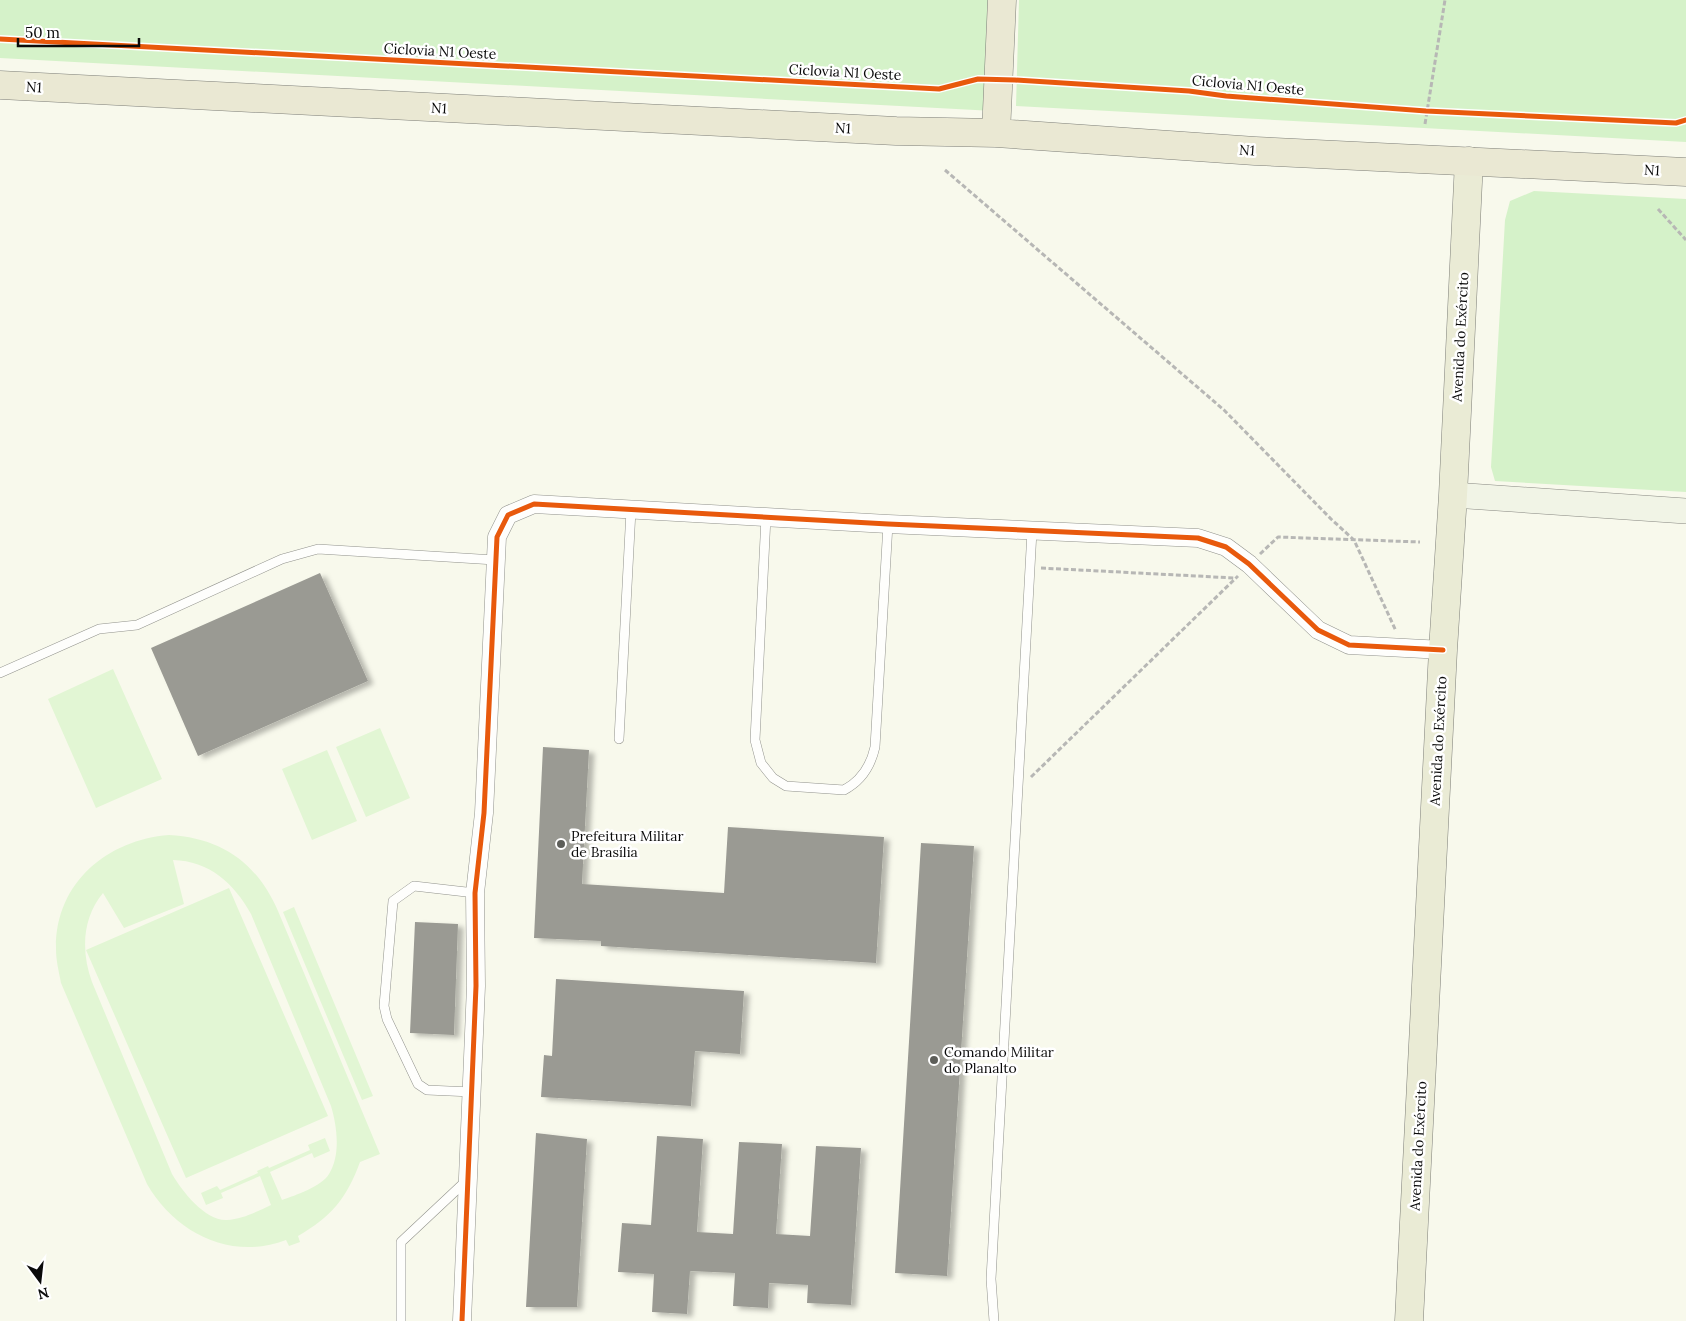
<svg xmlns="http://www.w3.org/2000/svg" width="1686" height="1321" font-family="Lora,serif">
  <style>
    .green { fill: #d5f2c9 }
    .pitch { fill: #e2f6d4; fill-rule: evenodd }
    .building { fill: #9a9a93; filter: url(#shadow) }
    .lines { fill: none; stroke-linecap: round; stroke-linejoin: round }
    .service-casing { stroke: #91928c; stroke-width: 10 }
    .minor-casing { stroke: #91928c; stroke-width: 19 }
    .secondary-casing { stroke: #888882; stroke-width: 26 }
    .primary-casing { stroke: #7e7f79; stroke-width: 29 }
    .trunk-casing { stroke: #7e7f79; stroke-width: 29 }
    .path { stroke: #b7b7b5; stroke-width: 3; stroke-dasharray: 5 2.5; stroke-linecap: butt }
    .service { stroke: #fefefc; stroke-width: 9 }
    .minor { stroke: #fefefc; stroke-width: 18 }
    .secondary { stroke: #f1f4e6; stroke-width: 25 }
    .primary { stroke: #eaebd5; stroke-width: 28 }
    .trunk { stroke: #eae8d3; stroke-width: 28 }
    .cycleway-casing { stroke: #fff; stroke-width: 8 }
    .cycleway { stroke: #e8590c; stroke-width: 5 }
    .poi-dot { fill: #5d5e59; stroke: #fff; stroke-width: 2 }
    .labels { text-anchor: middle; stroke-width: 5; stroke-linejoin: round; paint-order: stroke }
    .street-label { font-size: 14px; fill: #0a0a0a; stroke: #fff }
    .poi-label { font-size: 14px; fill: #0a0a0a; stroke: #fff; text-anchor: start }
  </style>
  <defs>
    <filter id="shadow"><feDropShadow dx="5.5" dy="3" stdDeviation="2.5" flood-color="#0004"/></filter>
  </defs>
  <rect width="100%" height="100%" fill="#f8f9ec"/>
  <path class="green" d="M0,0H998L994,111L0,58Z
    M1019,0H1686V142L1016,106Z
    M1534,191L1686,199V492L1495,481L1491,467L1505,220L1510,201Z"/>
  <path class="pitch" d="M113,669L162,779L96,808L48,699Z
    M380,728L410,798L366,817L336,747Z
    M327,750L357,821L312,840L282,769Z
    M169,835C222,838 257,863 278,911L380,1154L360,1162C347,1198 331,1217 298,1236L300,1242L289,1246L286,1240C231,1261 175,1233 147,1184L61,983C59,972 56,961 56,949C55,883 107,840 169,835ZM173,860C209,861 234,883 251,914L331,1106C337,1126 341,1155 329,1174C321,1187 296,1195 282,1200L270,1172L312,1153L314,1158L330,1151L325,1138L308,1145L310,1150L269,1168L268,1166L257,1171L258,1173L220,1190L217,1186L201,1193L206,1205L223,1198L221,1193L260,1176L271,1205C258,1211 243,1219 227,1220C205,1221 182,1191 172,1174L92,982C81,952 82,918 103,893L124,928L184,904Z
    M229,888L328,1116L186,1178L86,950Z
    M294,907L373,1096L362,1100L283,912Z"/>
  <path class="building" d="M320,573L368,681L198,756L151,648Z
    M543,747L589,750L582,884L724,893L728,827L884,837L876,963L601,946V941L534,938Z
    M921,843L974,846L947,1276L895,1273Z
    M415,922L458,924L454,1035L410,1033Z
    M556,979L744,991L740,1054L695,1051L691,1106L541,1097L544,1055L552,1056Z
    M536,1133L587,1139L577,1307H526Z
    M657,1136L703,1139L697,1232L733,1234L739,1142L782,1144L776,1234L810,1236L816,1146L861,1148L851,1305L807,1303L808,1285L769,1283L768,1308L733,1306L735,1273L690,1271L687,1314L652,1312L654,1274L618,1272L622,1223L651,1225Z"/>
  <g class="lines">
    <defs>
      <path id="service" d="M766,517L755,740L761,763L773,778L786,786L844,790C861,781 871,765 875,747L888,524
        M0,673L99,629L137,625L282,559L318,549L495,560
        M619,739L631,510
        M472,1092L427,1090L418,1084L387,1019L384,1006L393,901L414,886L475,893
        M401,1321V1242L466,1181
        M994,1321L991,1279L1032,531"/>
      <path id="minor" d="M462,1321L476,986L475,893L484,813L497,537L508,515L534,504L888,524L1198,538L1226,547L1249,564L1318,630L1349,645L1443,650"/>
      <path id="secondary" d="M1453,495L1686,511"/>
      <path id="primary" d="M1409,1321L1443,650L1453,495L1469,161"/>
      <path id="trunk" d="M0,85L896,131L996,133L1255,151L1686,172
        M996,133L1002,0"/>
    </defs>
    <use href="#service" class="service-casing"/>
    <use href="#minor" class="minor-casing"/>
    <use href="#secondary" class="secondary-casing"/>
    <use href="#primary" class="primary-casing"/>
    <use href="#trunk" class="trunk-casing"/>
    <path class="path" d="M1425,124L1445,0
      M945,170L1224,410L1331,519L1354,540L1396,631
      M1658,209L1686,240
      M1260,554L1278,537L1420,542
      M1041,568L1235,578
      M1031,777L1238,576"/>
    <use href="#service" class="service"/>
    <use href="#minor" class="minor"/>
    <use href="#secondary" class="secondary"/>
    <use href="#primary" class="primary"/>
    <use href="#trunk" class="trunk"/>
    <defs>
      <path id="cycleway" d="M0,39L939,89L978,79L1015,80L1189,91L1226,96L1426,111L1676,123L1686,120
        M462,1321L476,986L475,893L484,813L497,537L508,515L534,504L888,524L1198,538L1226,547L1249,564L1318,630L1349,645L1443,650"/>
    </defs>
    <use href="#cycleway" class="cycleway-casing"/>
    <use href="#cycleway" class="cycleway"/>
  </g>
  <g class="poi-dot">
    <circle cx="561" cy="844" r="5"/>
    <circle cx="934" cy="1060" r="5"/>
  </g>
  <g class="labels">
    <g class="street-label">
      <text transform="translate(440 51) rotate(3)" y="5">Ciclovia N1 Oeste</text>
      <text transform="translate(845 72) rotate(3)" y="5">Ciclovia N1 Oeste</text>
      <text transform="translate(1248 85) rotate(5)" y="5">Ciclovia N1 Oeste</text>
      <text transform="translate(34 87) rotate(3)" y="5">N1</text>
      <text transform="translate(439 108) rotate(3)" y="5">N1</text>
      <text transform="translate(843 128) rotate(3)" y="5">N1</text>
      <text transform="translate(1247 150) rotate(4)" y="5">N1</text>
      <text transform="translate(1652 170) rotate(3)" y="5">N1</text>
      <text transform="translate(1460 337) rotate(-87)" y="5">Avenida do Exército</text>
      <text transform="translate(1438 741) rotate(-87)" y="5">Avenida do Exército</text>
      <text transform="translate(1418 1146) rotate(-87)" y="5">Avenida do Exército</text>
    </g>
    <g class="poi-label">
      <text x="571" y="841">Prefeitura Militar<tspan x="571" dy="16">de Brasília</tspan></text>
      <text x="944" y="1057">Comando Militar<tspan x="944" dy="16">do Planalto</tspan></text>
    </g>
  </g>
  <g transform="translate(40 1281) rotate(165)" stroke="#ffffff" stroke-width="4" paint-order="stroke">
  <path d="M0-4L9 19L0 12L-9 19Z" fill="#0a0a0a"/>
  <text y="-8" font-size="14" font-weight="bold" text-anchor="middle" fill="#0a0a0a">N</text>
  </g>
  <path d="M18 38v8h121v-8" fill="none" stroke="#0a0a0a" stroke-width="2.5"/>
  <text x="25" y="38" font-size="15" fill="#0a0a0a" stroke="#ffffff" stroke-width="4" paint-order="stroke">50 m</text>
</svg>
